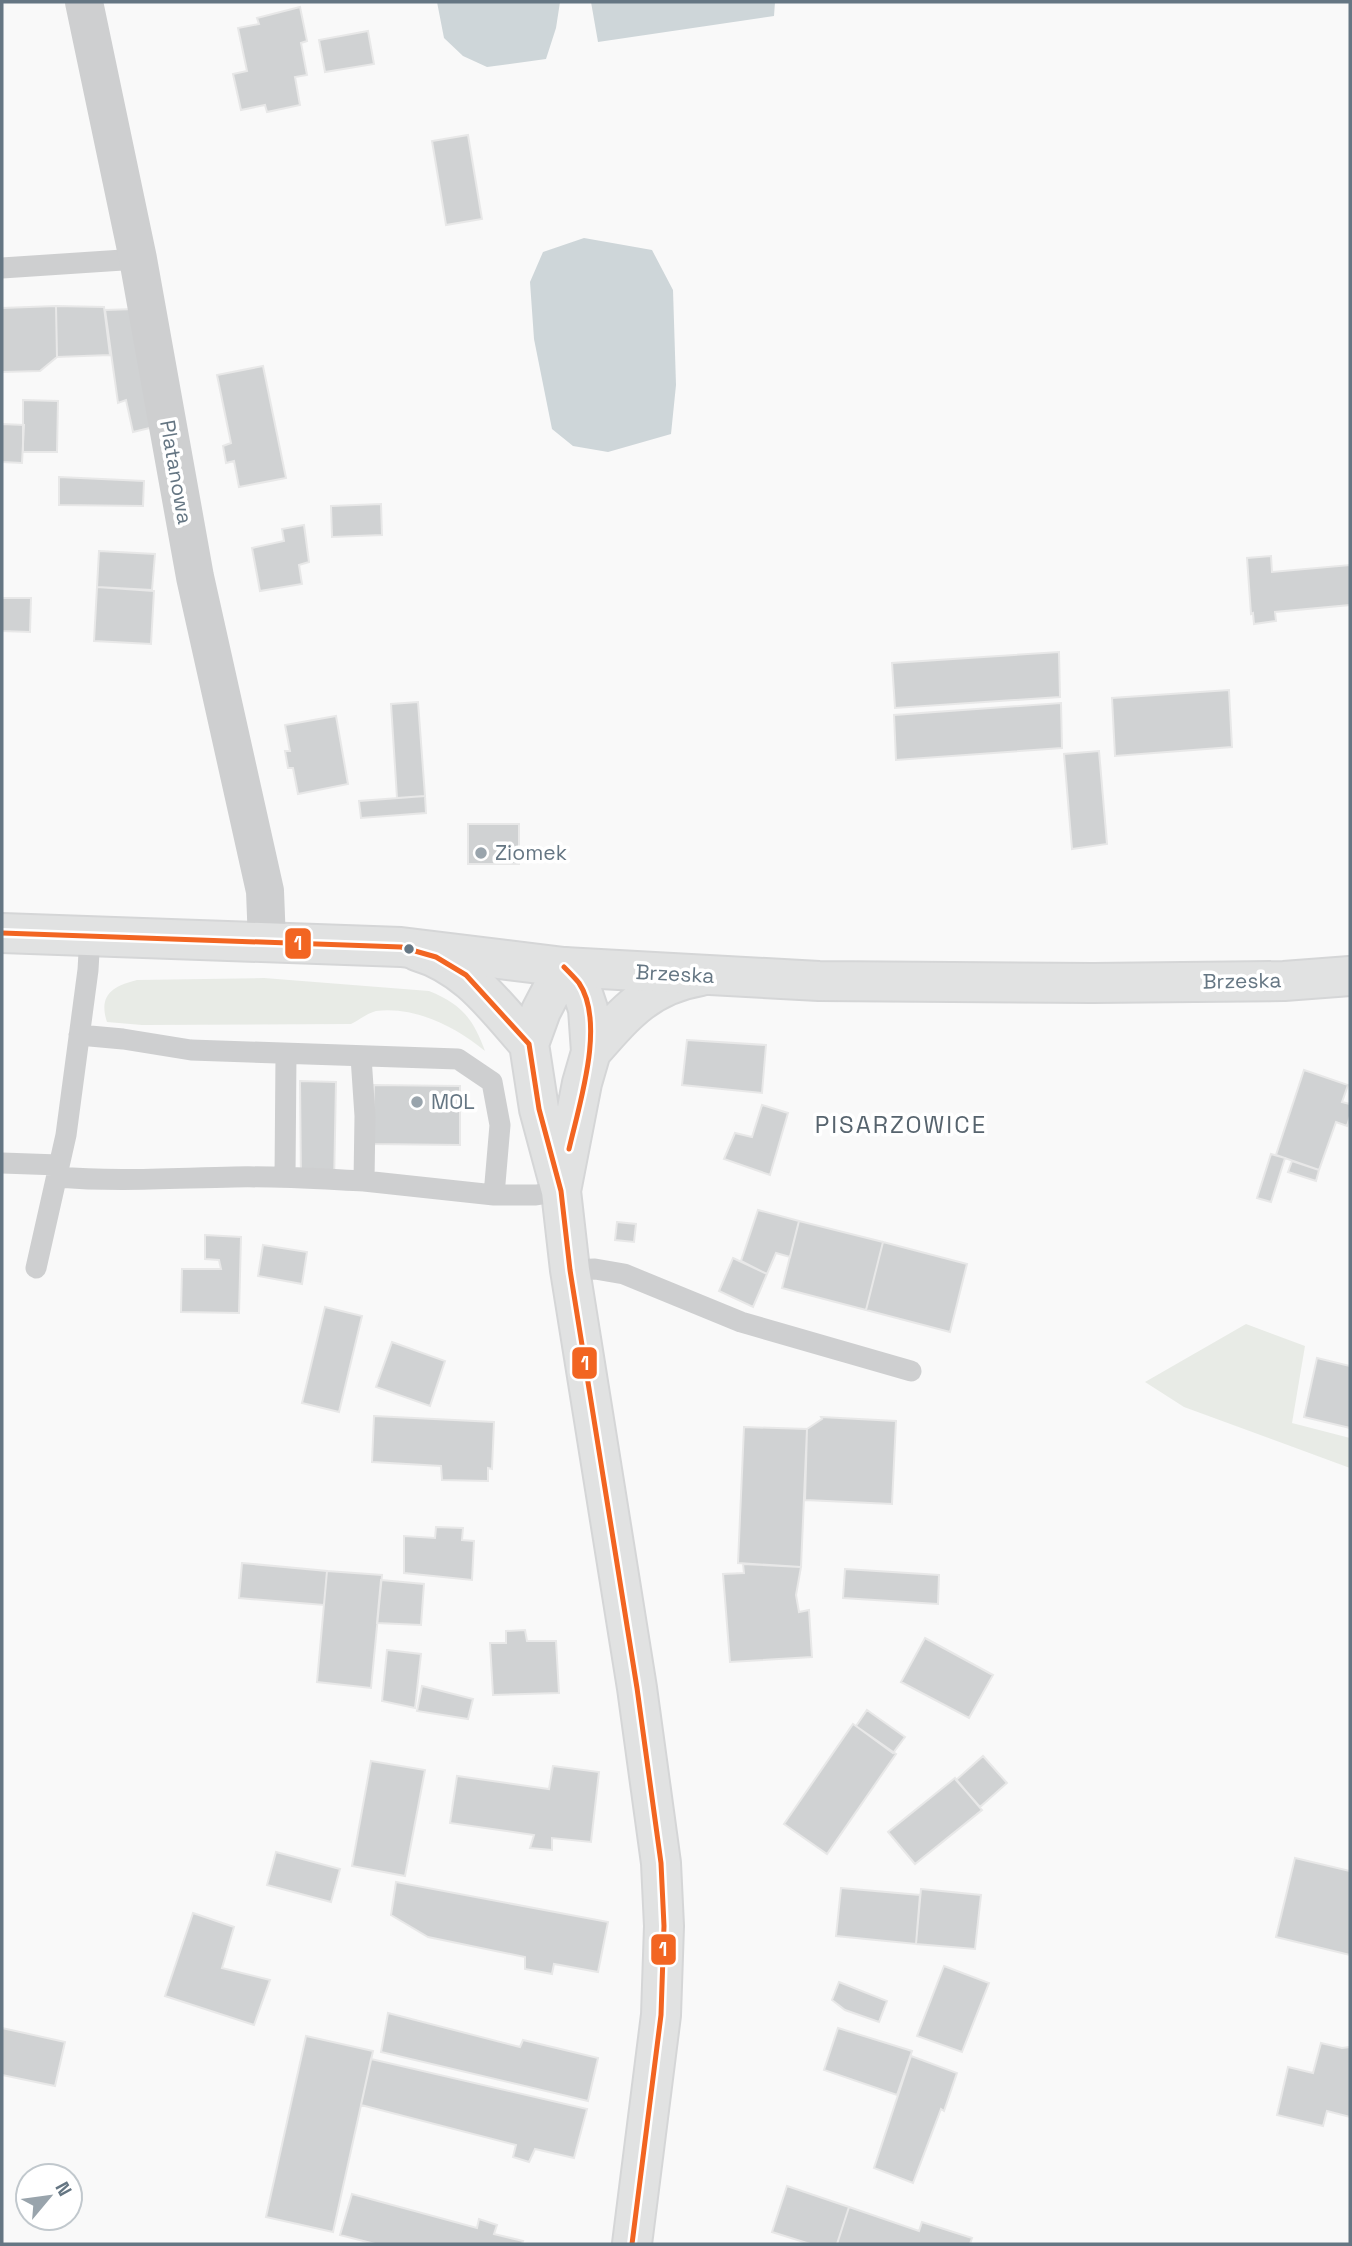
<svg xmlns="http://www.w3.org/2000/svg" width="1352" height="2246" font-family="'Space Grotesk',sans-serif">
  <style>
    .green { fill: #e8ebe6 }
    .water { fill: #ced6d9 }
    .building { fill: #d0d2d3; stroke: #e8e8e8; stroke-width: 2 }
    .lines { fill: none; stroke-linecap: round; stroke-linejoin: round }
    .secondary-casing { stroke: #d5d6d7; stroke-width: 42 }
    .primary-casing { stroke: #d5d6d7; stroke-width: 42 }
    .lane { stroke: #cecfd0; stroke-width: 21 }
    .street { stroke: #cecfd0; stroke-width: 38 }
    .secondary { stroke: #e1e2e2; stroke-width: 38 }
    .primary { stroke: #e1e2e2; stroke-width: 38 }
    .bus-1-casing { stroke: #fff; stroke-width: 10 }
    .bus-1 { stroke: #f26522; stroke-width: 5 }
    .poi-dot { fill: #99a4ac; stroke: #fff; stroke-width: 2.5 }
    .bus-dot { fill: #657683; stroke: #fff; stroke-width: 2.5 }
    .labels { text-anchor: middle; stroke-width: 7; stroke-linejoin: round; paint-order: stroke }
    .street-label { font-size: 21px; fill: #657683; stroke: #fff }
    .poi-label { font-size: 21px; fill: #657683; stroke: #fff; text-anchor: start }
    .quarter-label { font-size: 24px; letter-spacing: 2px; fill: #57646e; stroke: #fff }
    .line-badge { stroke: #fff; stroke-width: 2.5 }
    .badge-label { font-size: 19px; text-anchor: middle; font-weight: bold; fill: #fff }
  </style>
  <rect width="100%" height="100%" fill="#f9f9f9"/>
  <path class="green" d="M264,978L429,991C461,1004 473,1018 485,1051C456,1027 415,1006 376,1011C368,1013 359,1020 351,1024L142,1025L107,1022C98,995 113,986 137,980Z
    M1246,1324L1305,1346L1292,1423L1350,1438V1468L1184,1407L1145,1382Z"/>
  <path class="water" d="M437,2H560L556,28L546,59L487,67L463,56L444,38Z
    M591,2H775L774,16L598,42Z
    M584,238L652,250L673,290L676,385L671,434L608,452L573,446L552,429L534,339L530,282L543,252Z"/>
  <path class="building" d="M300,7L307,41L301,43L307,75L295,77L300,105L267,112L265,105L241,110L233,74L247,71L238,28L259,24L257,18Z
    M368,31L374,64L325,72L319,40Z
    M468,135L482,219L446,225L432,141Z
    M56,306L104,307L110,355L57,357Z
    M56,306L57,357L40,371L2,372V308Z
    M135,309L158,426L133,432L126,400L118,403L105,310Z
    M263,366L286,478L239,487L234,461L226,463L223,446L231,443L217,375Z
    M23,400L58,401L57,452H23Z
    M2,424L24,425L22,463L2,462Z
    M59,477L144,481L143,506L59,505Z
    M381,504L382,535L332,537L331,506Z
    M304,525L309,562L299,565L302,584L260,591L252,548L284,541L282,529Z
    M99,551L155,554L152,590L97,587Z
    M1271,556L1272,572L1350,565V605L1275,612L1276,621L1254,624L1253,613L1251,614L1247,558Z
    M97,587L154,591L151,644L94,641Z
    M2,598H31L30,632L2,631Z
    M1059,652L1060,697L895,708L892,663Z
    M1229,690L1232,747L1115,756L1112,698Z
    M418,702L425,796L397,798L391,704Z
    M1061,703L1062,748L896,760L894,715Z
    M336,716L348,784L298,794L293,768H288L285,751H290L285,725Z
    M1099,751L1107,844L1072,849L1064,754Z
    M425,796L426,813L361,818L359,801Z
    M468,824H519V864H468Z
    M687,1040L766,1045L762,1093L682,1085Z
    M1304,1070L1348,1085L1342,1102L1350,1104V1116L1347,1126L1336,1122L1319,1170L1276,1155Z
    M300,1081L336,1082L334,1186L301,1185Z
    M374,1085L460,1086V1145L372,1144Z
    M762,1105L788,1113L770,1175L724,1159L735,1133L752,1137Z
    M1271,1154L1285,1158L1271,1202L1257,1198Z
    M1292,1161L1319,1170L1316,1181L1288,1172Z
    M758,1210L799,1221L790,1257L776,1253L767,1274L741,1261Z
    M799,1221L883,1242L866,1310L782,1288Z
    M617,1222L636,1224L634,1242L615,1240Z
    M205,1235L241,1237L239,1313L181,1312L182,1269H221L219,1260L205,1259Z
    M883,1242L967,1264L950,1332L866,1310Z
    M263,1245L307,1252L302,1284L258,1276Z
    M733,1258L767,1274L753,1307L719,1291Z
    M325,1307L362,1316L339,1412L302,1403Z
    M392,1342L445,1361L430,1406L376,1387Z
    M1317,1358L1350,1366V1428L1304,1417Z
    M374,1416L494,1422L492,1469L488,1468V1481L442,1480L441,1466L372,1462Z
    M821,1417L896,1421L892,1504L805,1500L807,1429L822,1419Z
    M744,1427L807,1429L801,1567L738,1563Z
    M436,1527L463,1528L462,1540L474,1541L472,1580L404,1573V1536L435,1538Z
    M242,1563L327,1571L324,1605L239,1598Z
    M743,1564L801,1567L796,1595L799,1612L809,1610L812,1657L730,1662L723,1574L744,1573Z
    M845,1569L939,1575L938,1604L843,1598Z
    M327,1571L382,1575L371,1688L317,1682Z
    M381,1580L424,1584L421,1625L377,1623Z
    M525,1630L527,1641H556L559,1693L493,1695L490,1643H506V1631Z
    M925,1638L993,1675L969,1718L901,1682Z
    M387,1650L421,1654L415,1708L382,1701Z
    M422,1686L473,1699L468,1719L417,1711Z
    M867,1710L905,1737L893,1753L856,1726Z
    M853,1724L896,1754L827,1854L784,1824Z
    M983,1756L1007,1783L980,1807L956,1780Z
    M371,1761L425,1770L405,1876L352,1866Z
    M553,1766L599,1772L591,1842L552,1838V1850L530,1848L534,1835L450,1823L457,1776L549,1789Z
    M955,1778L982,1810L915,1864L888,1832Z
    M276,1852L340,1869L331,1902L267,1885Z
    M1295,1858L1350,1871V1955L1276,1937Z
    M396,1882L608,1922L598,1972L554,1964L552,1974L525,1969V1957L428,1937L391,1915Z
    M841,1888L920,1895L916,1944L836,1936Z
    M921,1889L981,1895L975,1949L916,1944Z
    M193,1913L234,1927L222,1968L270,1980L254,2025L165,1996Z
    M944,1966L989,1983L962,2052L917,2036Z
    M839,1982L887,2001L879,2022L845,2010L832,2000Z
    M388,2013L520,2047L523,2040L598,2058L588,2101L381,2052Z
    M2,2028L65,2042L55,2086L2,2075Z
    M838,2028L912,2051L897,2095L824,2070Z
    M306,2036L373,2051L333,2232L266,2217Z
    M1321,2043L1342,2048L1350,2047V2117L1327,2111L1323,2126L1277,2115L1288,2067L1313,2073Z
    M911,2056L957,2073L944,2111L941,2109L913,2183L874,2168Z
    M371,2059L587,2109L574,2158L535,2149L529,2162L513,2157L516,2145L361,2105Z
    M787,2186L849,2207L837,2244H810L772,2232Z
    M352,2194L477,2228L479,2219L497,2225L494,2234L523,2241L522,2244H375L340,2235Z
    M849,2207L919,2231L922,2222L972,2238L970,2244H837Z"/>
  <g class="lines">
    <defs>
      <path id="secondary" d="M417,951C468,966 495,1006 529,1044
        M591,1052C625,1013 648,985 701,976
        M561,1191L582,1083L591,1052L588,1009L580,985L564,967L541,1011L529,1044L539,1109L561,1191L570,1270L637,1688L661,1863L664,1926L661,2015L632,2244"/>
      <path id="primary" d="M2,933L401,947L564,967L819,981L1093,983L1284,981L1350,976"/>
    </defs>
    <use href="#secondary" class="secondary-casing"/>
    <use href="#primary" class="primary-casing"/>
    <path class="lane" d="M2,268L138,259
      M79,1035L123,1039L191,1050L458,1059L492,1082L500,1125L494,1195H536L561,1191
      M361,1057L365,1116L364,1181L494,1195
      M2,1163L59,1165
      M57,1177C116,1182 175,1178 234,1177C277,1176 321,1179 364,1181
      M285,1177L286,1054
      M36,1268L66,1135L88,970L90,935
      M570,1270L595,1269L624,1274L741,1322L911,1371"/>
    <path class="street" d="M84,2L138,259L195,577L265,891L267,942"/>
    <use href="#secondary" class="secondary"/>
    <use href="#primary" class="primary"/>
    <defs>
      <path id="bus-1" d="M2,933L401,947L436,957L466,975L529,1044L539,1109L561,1191L570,1270L637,1688L661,1863L664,1926L661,2015L632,2244
        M564,967C569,972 575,978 579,983C606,1023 579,1105 569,1149"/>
    </defs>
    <use href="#bus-1" class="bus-1-casing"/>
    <use href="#bus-1" class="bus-1"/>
  </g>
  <g class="poi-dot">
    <circle cx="481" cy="853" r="7"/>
    <circle cx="417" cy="1102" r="7"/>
  </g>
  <circle class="bus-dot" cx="409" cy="949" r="6"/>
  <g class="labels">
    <g class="street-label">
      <text transform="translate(176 472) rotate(80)" y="7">Platanowa</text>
      <text transform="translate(675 974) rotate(3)" y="7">Brzeska</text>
      <text transform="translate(1242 981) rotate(-1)" y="7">Brzeska</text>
    </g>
    <g class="poi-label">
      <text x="495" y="860">Ziomek</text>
      <text x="431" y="1109">MOL</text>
    </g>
    <g class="quarter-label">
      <text x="901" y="1133">PISARZOWICE</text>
    </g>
  </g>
  <g class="line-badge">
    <rect x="284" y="927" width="28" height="33" rx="7" fill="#f26522"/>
    <rect x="571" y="1346" width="27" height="34" rx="7" fill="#f26522"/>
    <rect x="650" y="1933" width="27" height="33" rx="7" fill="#f26522"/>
  </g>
  <g class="badge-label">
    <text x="298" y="950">1</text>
    <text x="585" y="1370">1</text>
    <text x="663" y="1956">1</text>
  </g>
  <rect width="1352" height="2246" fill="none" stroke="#657683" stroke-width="7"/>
  <g transform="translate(49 2197) rotate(61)"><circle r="33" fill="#ffffff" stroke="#c1c8cd" stroke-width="2"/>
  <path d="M0-5L12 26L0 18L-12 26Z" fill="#99a4ac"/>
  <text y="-10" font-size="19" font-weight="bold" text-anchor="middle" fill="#657683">N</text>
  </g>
</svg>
